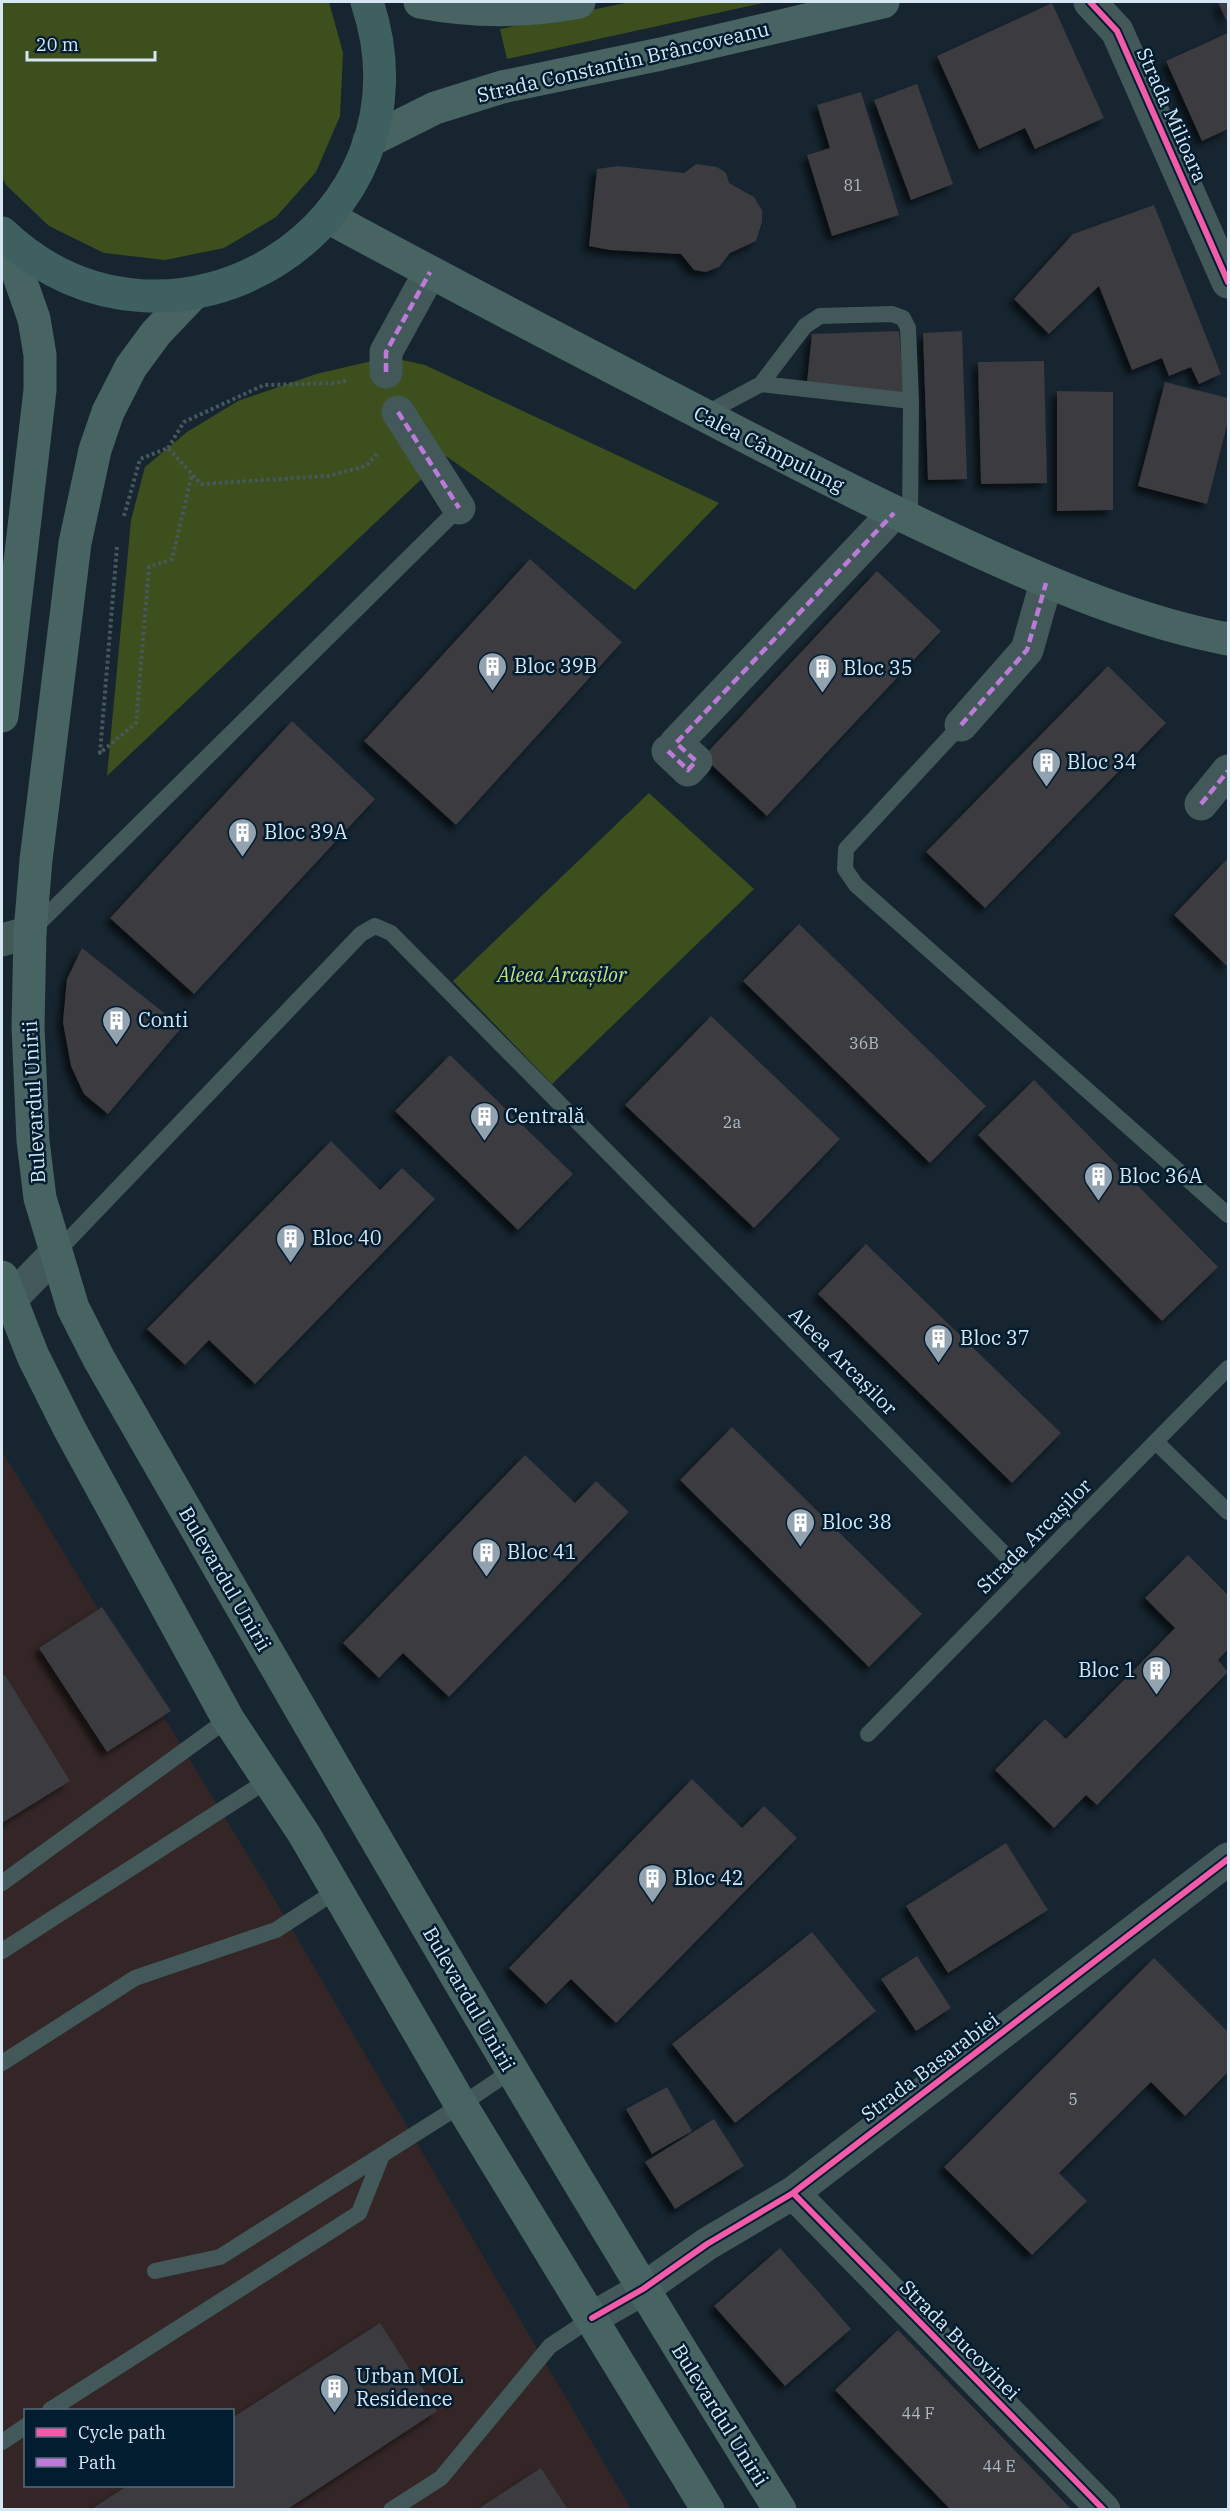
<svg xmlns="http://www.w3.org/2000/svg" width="1230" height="2511" font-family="'IBM Plex Serif',serif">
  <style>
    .commercial { fill: #342626; fill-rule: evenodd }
    .green { fill: #3d4f1c }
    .building { fill: #3a3a3f; filter: url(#shadow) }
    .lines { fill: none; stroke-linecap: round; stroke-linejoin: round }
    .path { stroke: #46585a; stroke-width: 4; stroke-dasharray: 3 3; stroke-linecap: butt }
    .lane { stroke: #435959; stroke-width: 16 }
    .street { stroke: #435959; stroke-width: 33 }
    .secondary { stroke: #476362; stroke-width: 33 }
    .primary { stroke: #3f6060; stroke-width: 33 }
    .quiet { stroke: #bd7bd9; stroke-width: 4.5; stroke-dasharray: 9 4.5; stroke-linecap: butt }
    .cycleway-casing { stroke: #031d30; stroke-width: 10 }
    .cycleway { stroke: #f35aa7; stroke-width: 6 }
    .labels { text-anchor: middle; stroke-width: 5; stroke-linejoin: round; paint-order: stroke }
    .number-label { font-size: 16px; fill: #afbbc6 }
    .street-label { font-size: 20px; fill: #d6e6f3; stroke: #031d30 }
    .poi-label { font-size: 20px; fill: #d6e6f3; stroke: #031d30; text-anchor: start }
    .park-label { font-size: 20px; font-style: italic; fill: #c2e184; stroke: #031d30 }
  </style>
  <defs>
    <filter id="shadow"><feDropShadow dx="-5.5" dy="5.5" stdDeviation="3" flood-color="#0009"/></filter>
  </defs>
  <rect width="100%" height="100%" fill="#162530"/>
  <path class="commercial" d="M2,1451L269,1890L631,2509H2ZM26,2410H232V2486H26Z"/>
  <path class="green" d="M2,2H329L343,53L340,116L316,172L276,217L224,248L165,260L104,253L49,226L6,185L2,177Z
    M630,2H768L507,59L500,29Z
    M389,357L425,365L719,503L635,590L446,456L107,776L131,520L145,467L187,432L238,401L316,374Z
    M649,793L754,889L552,1084L453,981Z"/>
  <path class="building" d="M1218,2H1228V24Z
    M1052,3L1104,118L1035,149L1025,128L979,149L937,56Z
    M1228,33V129L1202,141L1166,61Z
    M917,84L953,184L911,200L874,100Z
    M861,92L899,215L832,236L807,155L830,148L817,105Z
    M696,164L717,167L726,173L729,183L754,197L762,210V222L756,241L730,253L719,267L706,272L694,270L681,254L610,250L589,246L597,169L618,166L684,173Z
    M1154,205L1221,374L1199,384L1191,367L1169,376L1162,358L1132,370L1099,286L1049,334L1014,299L1073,234Z
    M899,331L904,395L807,382L812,334Z
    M962,331L967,479L928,480L923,333Z
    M1044,361L1047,483L981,484L978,362Z
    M1165,382L1228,398V421L1207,504L1138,486Z
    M1057,391L1113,392V510L1057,511Z
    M530,559L622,642L456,825L364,741Z
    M877,571L941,631L767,816L703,757Z
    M1108,666L1166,723L985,908L926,852Z
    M292,721L375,799L194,994L110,918Z
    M1228,858V967L1174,915Z
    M799,924L986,1106L930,1163L743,981Z
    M82,948L182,1027L108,1114L84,1094L71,1066L63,1022L67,979Z
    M711,1016L840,1139L754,1228L625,1105Z
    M450,1055L573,1174L518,1230L395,1111Z
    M1034,1080L1218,1267L1162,1321L978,1135Z
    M331,1141L380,1190L402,1168L435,1199L255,1384L209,1340L185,1365L147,1329Z
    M866,1244L1061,1433L1012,1483L818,1294Z
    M732,1427L922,1614L869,1667L680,1480Z
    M525,1455L575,1503L596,1481L629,1512L449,1697L403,1653L379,1678L343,1643Z
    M1188,1555L1228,1595V1649L1218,1660L1228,1672L1097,1805L1086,1795L1054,1828L995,1770L1045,1719L1066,1739L1175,1628L1145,1598Z
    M102,1607L171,1711L107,1752L39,1648Z
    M5,1675L70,1781L2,1823V1677Z
    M692,1779L742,1828L764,1806L797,1838L616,2023L571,1979L546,2004L509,1968Z
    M1006,1843L1048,1910L948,1973L906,1906Z
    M812,1932L876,2011L735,2123L672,2044Z
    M917,1956L951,2008L916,2031L881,1979Z
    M1154,1958L1228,2032V2072L1185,2116L1151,2082L1059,2173L1087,2201L1032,2255L944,2167Z
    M667,2087L692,2131L652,2154L626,2109Z
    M714,2119L744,2166L675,2209L645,2162Z
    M780,2248L851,2329L785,2386L714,2306Z
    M380,2323L437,2411L286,2510H90L127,2486H232V2418Z
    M898,2330L1001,2436L1072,2510H951L835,2390Z
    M541,2468L568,2510H476Z"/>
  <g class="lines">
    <path class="path" d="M168,448L184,422L264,385L337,383L348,380
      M124,516L140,459L168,448L201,484L328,476L366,466L378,453
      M117,547L100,753L136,723L149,567L172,559L192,474"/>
    <path class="lane" d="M761,384L911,401
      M703,415L761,384L805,326L820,316L892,314L903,318L908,328L911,401L910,520
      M961,725L846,849L845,869L856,885L1228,1215
      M32,930L459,508
      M55,1254L361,934L375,926L391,933L1024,1574
      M1157,1443L1228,1512
      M868,1734L1228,1368
      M2,1883L228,1719
      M2,1951L268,1780
      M2,2063L135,1978L276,1930L336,1891
      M155,2271L220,2257L461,2105L511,2071
      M50,2410L359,2213L382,2155
      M2,2442L26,2426
      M391,2510L441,2478L550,2346L592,2318"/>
    <path class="street" d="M1090,2L1117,31L1228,282
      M386,372V352L430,272
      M398,412L459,508
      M961,725L1027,650L1046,583
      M668,751L688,770L696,761L676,743L894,513
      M1201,804L1228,771
      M2,940L30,932
      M11,1299L55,1254
      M793,2193L1104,2510
      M592,2318L643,2289L707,2244L793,2193L1228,1859"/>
    <path class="secondary" d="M420,2C472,12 527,12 579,2
      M369,141L435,108L502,87L661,54L883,2
      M328,217C471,295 617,370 762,445C831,481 899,515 969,547C1052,585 1138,622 1228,639
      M194,293L156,333L131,367L108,412L95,450L75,543L36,860L30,932L28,1027L33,1141L40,1198L73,1308L99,1359C321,1746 543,2132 780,2510
      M2,716L40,390V355L34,319L5,236
      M2,1277L33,1356L69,1428L228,1719L304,1834L461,2105L708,2510"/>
    <path class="primary" d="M2,233C171,393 441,224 367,2"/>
    <path class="quiet" d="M386,372V352L430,272
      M398,412L459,508
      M961,725L1027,650L1046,583
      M668,751L688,770L696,761L676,743L894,513
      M1201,804L1228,771"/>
    <defs>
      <path id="cycleway" d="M1090,2L1117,31L1228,282
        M793,2193L1104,2510
        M592,2318L643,2289L707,2244L793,2193L1228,1859"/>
    </defs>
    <use href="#cycleway" class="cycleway-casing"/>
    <use href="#cycleway" class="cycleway"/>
  </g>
  <defs>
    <symbol id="building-pin" viewBox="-11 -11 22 30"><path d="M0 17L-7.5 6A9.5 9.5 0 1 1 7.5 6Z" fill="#93a2af" stroke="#031d30"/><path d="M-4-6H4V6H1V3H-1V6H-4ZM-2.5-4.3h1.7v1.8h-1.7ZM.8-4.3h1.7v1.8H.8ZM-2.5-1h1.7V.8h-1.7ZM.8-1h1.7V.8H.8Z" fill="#fff"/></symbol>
  </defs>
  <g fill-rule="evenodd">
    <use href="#building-pin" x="476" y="650" width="33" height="45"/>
    <use href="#building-pin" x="806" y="652" width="33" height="45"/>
    <use href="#building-pin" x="1030" y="746" width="33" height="45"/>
    <use href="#building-pin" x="226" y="816" width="33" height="45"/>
    <use href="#building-pin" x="100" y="1004" width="33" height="45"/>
    <use href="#building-pin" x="468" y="1100" width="33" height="45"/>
    <use href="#building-pin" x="1082" y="1160" width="33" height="45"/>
    <use href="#building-pin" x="274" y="1222" width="33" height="45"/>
    <use href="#building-pin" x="922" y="1322" width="33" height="45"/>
    <use href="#building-pin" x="784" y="1506" width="33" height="45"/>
    <use href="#building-pin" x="470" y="1536" width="33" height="45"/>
    <use href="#building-pin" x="1140" y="1654" width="33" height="45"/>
    <use href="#building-pin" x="636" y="1862" width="33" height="45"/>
    <use href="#building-pin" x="318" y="2372" width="33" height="45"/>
  </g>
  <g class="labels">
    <g class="number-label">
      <text x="853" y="191">81</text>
      <text x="864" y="1049">36B</text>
      <text x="732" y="1128">2a</text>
      <text x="1073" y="2105">5</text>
      <text x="918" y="2419">44 F</text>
      <text x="999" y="2472">44 E</text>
    </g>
    <g class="street-label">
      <text transform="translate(623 62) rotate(-13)" y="7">Strada Constantin Brâncoveanu</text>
      <text transform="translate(1172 115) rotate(66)" y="7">Strada Milioara</text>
      <text transform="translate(769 449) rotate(27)" y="7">Calea Câmpulung</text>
      <text transform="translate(34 1102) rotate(-93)" y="7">Bulevardul Unirii</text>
      <text transform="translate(843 1361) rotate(45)" y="7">Aleea Arcașilor</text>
      <text transform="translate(1034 1536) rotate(-45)" y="7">Strada Arcașilor</text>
      <text transform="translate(225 1579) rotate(60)" y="7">Bulevardul Unirii</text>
      <text transform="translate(469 1999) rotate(60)" y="7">Bulevardul Unirii</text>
      <text transform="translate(930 2067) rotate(-37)" y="7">Strada Basarabiei</text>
      <text transform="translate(960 2340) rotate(45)" y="7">Strada Bucovinei</text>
      <text transform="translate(720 2415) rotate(58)" y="7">Bulevardul Unirii</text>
    </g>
    <g class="poi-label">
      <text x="514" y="673">Bloc 39B</text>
      <text x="843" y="675">Bloc 35</text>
      <text x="1067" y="769">Bloc 34</text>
      <text x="264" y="839">Bloc 39A</text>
      <text x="138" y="1027">Conti</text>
      <text x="505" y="1123">Centrală</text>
      <text x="1119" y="1183">Bloc 36A</text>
      <text x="312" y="1245">Bloc 40</text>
      <text x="960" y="1345">Bloc 37</text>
      <text x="822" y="1529">Bloc 38</text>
      <text x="507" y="1559">Bloc 41</text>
      <text x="1136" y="1677" text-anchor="end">Bloc 1</text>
      <text x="674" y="1885">Bloc 42</text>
      <text x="356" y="2383">Urban MOL<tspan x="356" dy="23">Residence</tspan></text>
    </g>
    <g class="park-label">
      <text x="562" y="982">Aleea Arcașilor</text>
    </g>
  </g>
  <rect width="1230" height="2511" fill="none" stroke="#d6e6f3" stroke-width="6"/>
  <rect x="24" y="2409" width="210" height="78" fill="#031d30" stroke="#576d7e" stroke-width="1.5"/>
  <rect x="36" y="2428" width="30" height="9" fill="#f35aa7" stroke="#576d7e" stroke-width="1.5"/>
  <text x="78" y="2439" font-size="18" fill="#d6e6f3">Cycle path</text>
  <rect x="36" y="2458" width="30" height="9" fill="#bd7bd9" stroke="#576d7e" stroke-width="1.5"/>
  <text x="78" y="2469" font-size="18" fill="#d6e6f3">Path</text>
  <path d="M27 51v9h128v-9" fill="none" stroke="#d6e6f3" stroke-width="3"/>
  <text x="36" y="51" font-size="18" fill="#d6e6f3" stroke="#031d30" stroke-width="4.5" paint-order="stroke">20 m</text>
</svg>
